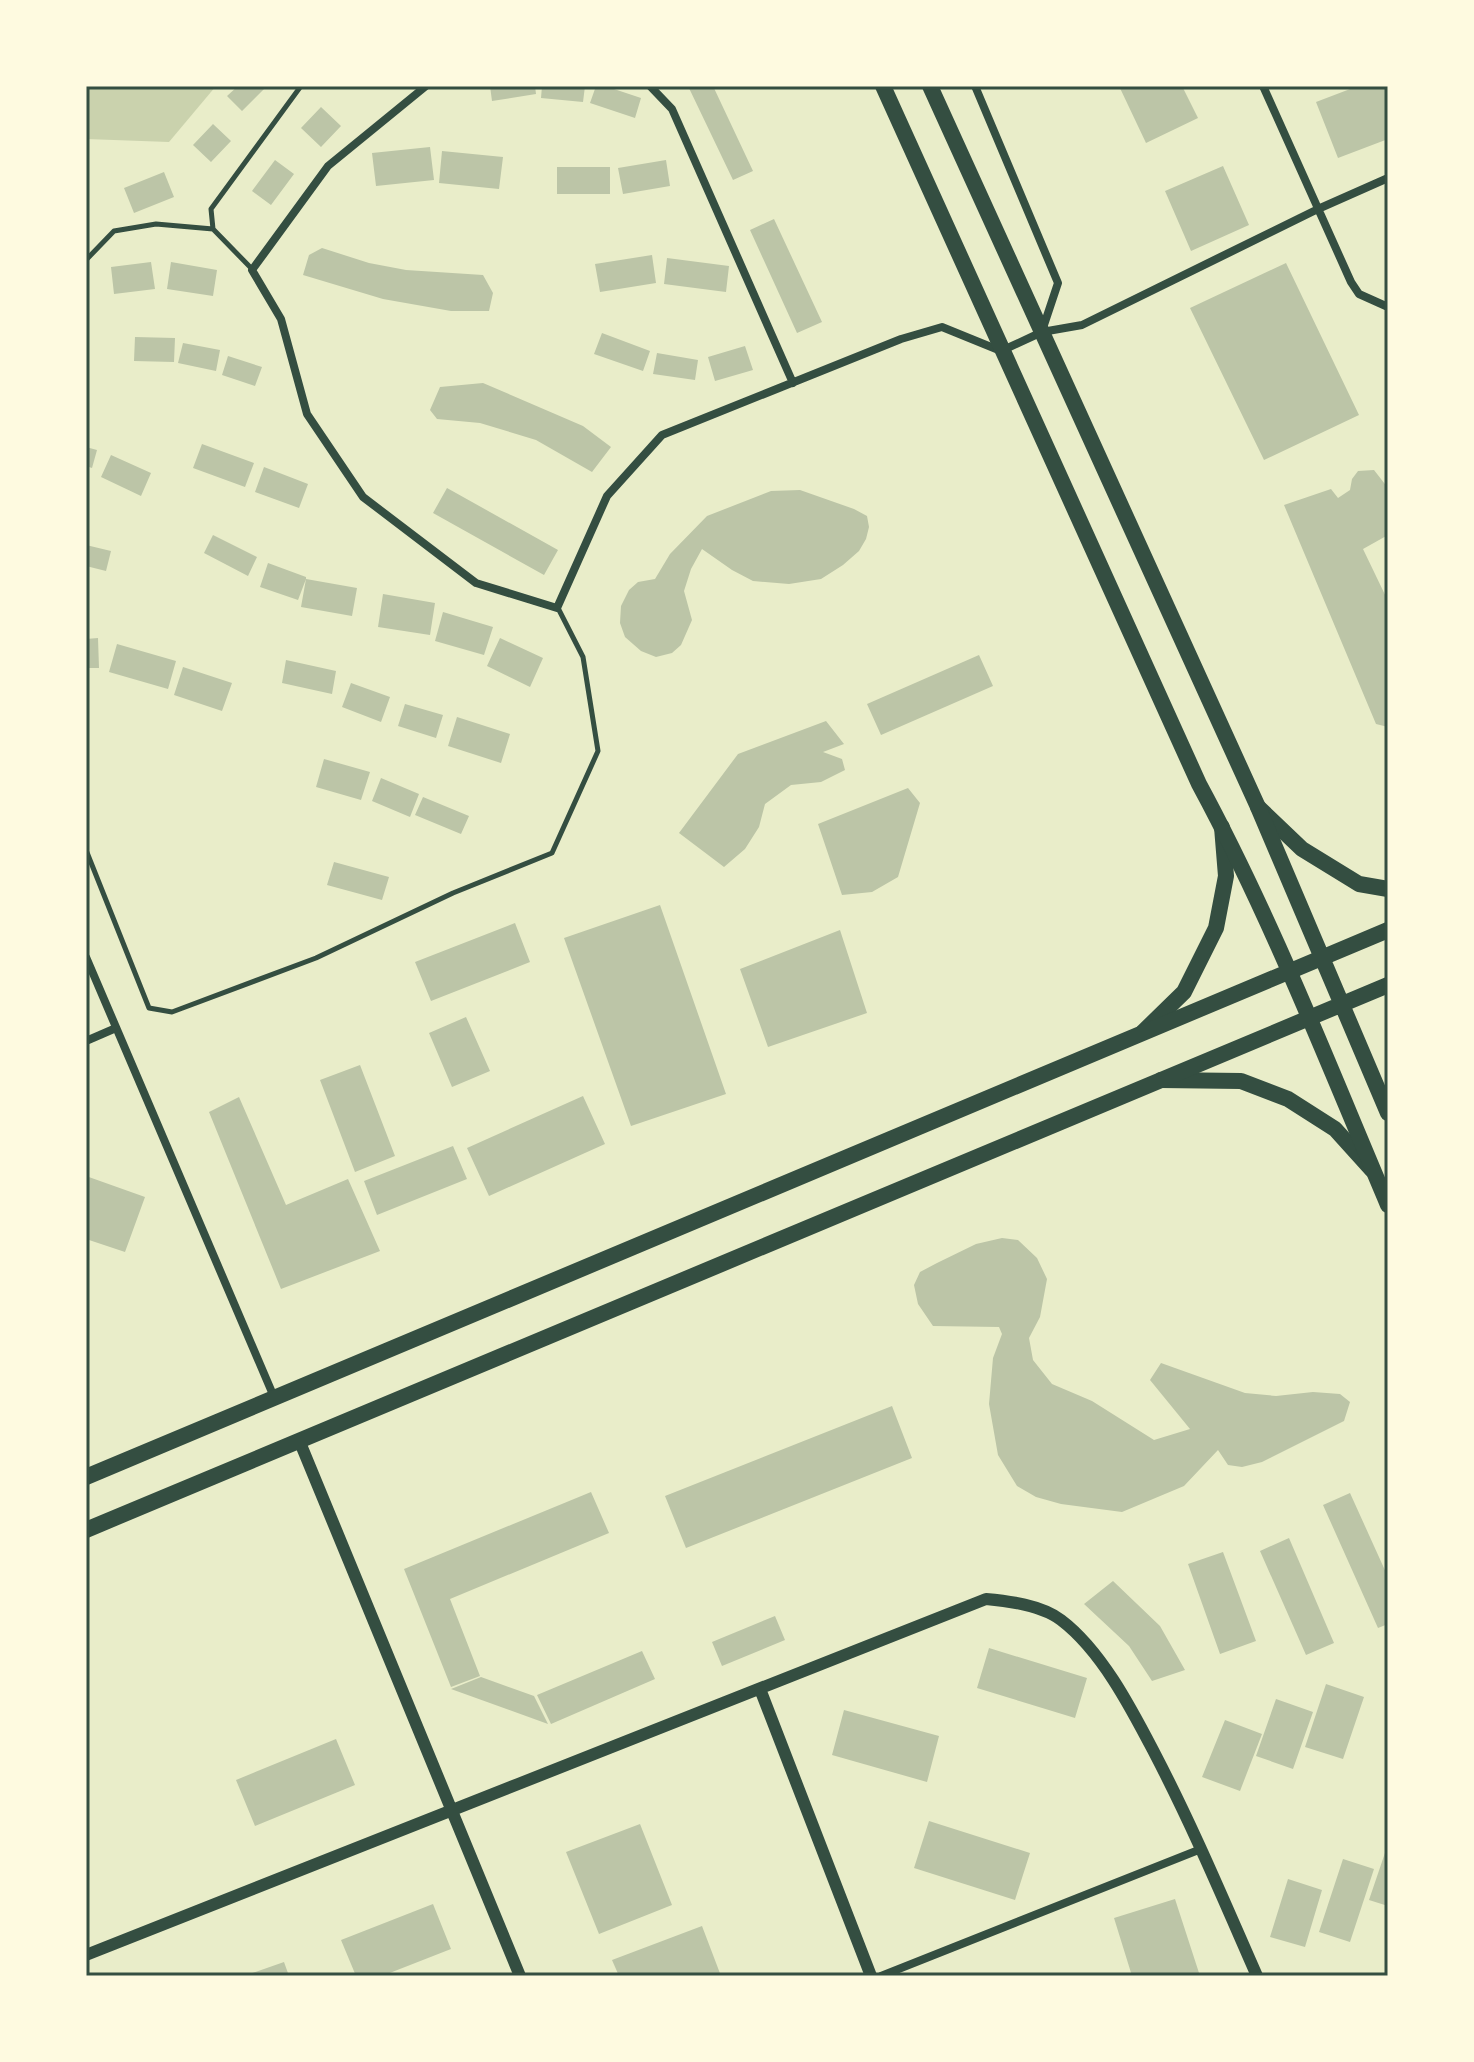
<svg xmlns="http://www.w3.org/2000/svg" width="1474" height="2062" font-family="Ubuntu,sans-serif">
  <style>
    .green { fill: #cad2ad }
    .building { fill: #bcc5a7 }
    .lines { fill: none; stroke-linecap: round; stroke-linejoin: round }
    .service { stroke: #344e41; stroke-width: 5 }
    .minor { stroke: #344e41; stroke-width: 8 }
    .tertiary { stroke: #344e41; stroke-width: 12 }
    .primary { stroke: #344e41; stroke-width: 16 }
    .trunk { stroke: #344e41; stroke-width: 16 }
    .neatline { fill: none; stroke: #344e41; stroke-width: 3 }
  </style>
  <rect width="100%" height="100%" fill="#e9edc9"/>
  <path class="green" d="M86,86H216L169,142L86,139Z"/>
  <path class="building" d="M238,86H267L242,111L227,96Z
    M490,86H535L536,94L492,101Z
    M542,86H585L583,102L541,98Z
    M596,86H605L641,98L635,118L590,103Z
    M688,86H713L753,171L733,180Z
    M1119,86H1182L1198,118L1146,143Z
    M1358,86H1388V139L1338,158L1316,102Z
    M321,107L341,126L321,147L301,128Z
    M213,124L231,141L211,162L193,145Z
    M430,147L434,180L376,186L372,153Z
    M442,151L503,157L499,189L439,183Z
    M275,160L294,174L271,205L252,191Z
    M666,160L670,186L623,194L618,168Z
    M1223,166L1249,225L1191,251L1165,191Z
    M557,167H610V194H557Z
    M164,172L174,197L134,213L124,188Z
    M774,219L822,322L797,333L750,230Z
    M322,248L369,263L406,270L483,275L493,293L489,311H451L383,299L303,275L309,255Z
    M652,255L656,283L600,292L595,264Z
    M667,258L729,266L726,292L664,284Z
    M151,262L155,289L114,294L111,267Z
    M171,262L217,270L213,296L167,289Z
    M1286,263L1359,415L1264,460L1190,308Z
    M602,333L650,351L643,371L594,354Z
    M135,337L175,338L174,362L134,361Z
    M183,343L220,350L216,371L178,363Z
    M745,346L753,370L715,381L708,357Z
    M657,353L698,360L695,380L653,374Z
    M228,356L262,367L255,386L222,375Z
    M483,383L583,426L611,447L592,472L536,440L480,423L437,419L430,410L440,387Z
    M202,444L254,463L245,487L193,468Z
    M86,447L97,450L92,468L86,466Z
    M111,455L151,473L141,496L101,477Z
    M264,467L308,484L299,508L255,492Z
    M1374,470L1388,488V535L1363,549L1388,601V727L1376,724L1284,505L1331,489L1338,498L1350,490L1352,479L1358,471Z
    M447,488L558,550L544,575L433,513Z
    M800,490L854,509L867,516L869,527L866,539L859,551L843,565L821,579L789,584L753,581L732,570L702,549L691,569L684,591L692,620L681,645L672,653L656,657L641,651L625,637L620,623L621,606L629,590L638,582L655,579L670,554L707,516L771,491Z
    M213,535L257,557L248,576L204,553Z
    M86,545L111,551L106,571L86,566Z
    M268,563L306,577V579L357,588L352,616L301,607L306,579L298,600L260,587Z
    M383,594L435,603L430,635L378,627Z
    M443,612L493,627L484,655L435,641Z
    M98,638L99,668H86V639Z
    M500,638L543,658L530,687L487,666Z
    M117,644L176,661L168,689L109,672Z
    M979,655L993,686L881,735L867,704Z
    M286,660L336,671L332,694L282,683Z
    M183,667L232,683L222,711L174,695Z
    M351,683L390,697L381,722L342,707Z
    M405,704L443,715L436,738L398,726Z
    M457,717L510,734L501,763L448,746Z
    M826,721L844,744L823,752L842,759L845,770L821,782L791,785L765,804L759,827L745,849L724,867L679,833L738,754Z
    M324,759L370,772L361,800L316,787Z
    M381,778L419,794L410,817L372,801Z
    M908,788L920,803L898,877L872,892L842,895L818,824Z
    M423,797L469,816L461,834L415,815Z
    M334,862L389,877L382,900L327,885Z
    M660,905L726,1094L631,1126L564,938Z
    M515,923L530,962L431,1001L415,962Z
    M840,930L867,1013L768,1047L740,969Z
    M466,1017L490,1071L452,1087L429,1033Z
    M360,1065L395,1156L355,1172L320,1080Z
    M583,1096L605,1144L489,1196L467,1148Z
    M239,1097L286,1205L348,1179L380,1251L281,1289L209,1112Z
    M453,1146L467,1179L377,1215L364,1181Z
    M86,1176L145,1197L125,1252L86,1239Z
    M1002,1238L1018,1240L1037,1258L1047,1279L1040,1317L1029,1338L1033,1360L1052,1384L1092,1401L1154,1440L1190,1429L1150,1380L1161,1363L1245,1393L1276,1396L1313,1392L1340,1394L1350,1402L1344,1421L1262,1462L1242,1467L1228,1465L1218,1450L1184,1486L1122,1512L1061,1504L1036,1497L1017,1486L998,1455L989,1404L993,1358L1002,1334L999,1327L933,1326L918,1304L914,1285L920,1272L937,1263L976,1244Z
    M892,1406L912,1458L686,1548L665,1496Z
    M591,1492L609,1533L450,1599L480,1676L451,1687L404,1569Z
    M1350,1493L1388,1577V1624L1378,1628L1323,1505Z
    M1289,1538L1334,1643L1306,1655L1260,1551Z
    M1223,1552L1256,1641L1220,1654L1188,1564Z
    M1113,1581L1160,1626L1185,1670L1152,1681L1129,1646L1084,1604Z
    M775,1616L785,1640L722,1666L712,1642Z
    M989,1648L1087,1678L1075,1718L977,1688Z
    M642,1651L655,1679L551,1724L537,1695Z
    M481,1677L534,1696L548,1724L451,1689Z
    M1326,1684L1364,1697L1343,1759L1305,1747Z
    M1276,1699L1313,1712L1293,1769L1256,1756Z
    M844,1710L939,1736L927,1782L832,1755Z
    M1225,1720L1262,1734L1240,1791L1202,1777Z
    M336,1739L355,1785L255,1826L236,1780Z
    M929,1821L1030,1853L1015,1900L914,1868Z
    M640,1824L672,1905L599,1934L566,1852Z
    M1388,1844V1906L1369,1900Z
    M1343,1859L1374,1869L1350,1942L1319,1932Z
    M1288,1879L1322,1890L1305,1947L1270,1937Z
    M1175,1899L1200,1976H1132L1114,1918Z
    M433,1904L451,1949L382,1976H356L341,1940Z
    M702,1926L721,1976H619L612,1960Z
    M284,1962L289,1976H244Z"/>
  <g class="lines">
    <path class="service" d="M86,260L114,231L156,224L213,229
      M252,269L213,229L211,209L301,86
      M86,850L147,1003L149,1008L172,1012L316,958L453,893L552,853L598,751L583,657L558,608"/>
    <path class="minor" d="M426,86L328,166L252,270L281,319L307,414L363,497L476,583L557,608L607,496L662,435L901,339L942,327L1001,351L1042,332L1082,325L1318,209L1388,178
      M650,86L672,109L793,383
      M975,86L1058,283L1043,328
      M1263,86L1351,282L1359,294L1388,307
      M86,957L274,1397
      M86,1041L116,1028
      M881,1976L1201,1849"/>
    <path class="tertiary" d="M299,1440L520,1976
      M760,1689L871,1976
      M86,1955L986,1599C1009,1601 1041,1605 1061,1620C1102,1651 1132,1710 1155,1754C1193,1827 1224,1901 1257,1976"/>
    <path class="primary" d="M1258,807L1302,849L1359,884L1388,889
      M1143,1032L1184,992L1216,928L1226,876L1222,827
      M1161,1080L1241,1081L1288,1099L1335,1129L1372,1170"/>
    <path class="trunk" d="M883,86L1199,784C1272,919 1328,1064 1388,1205
      M930,86L1258,807L1388,1113
      M86,1477L1388,930
      M86,1530L1388,985"/>
  </g>
  <rect width="1474" height="2062" fill="none" stroke="#fefae0" stroke-width="176"/>
  <rect x="88" y="88" width="1298" height="1886" class="neatline"/>
</svg>
